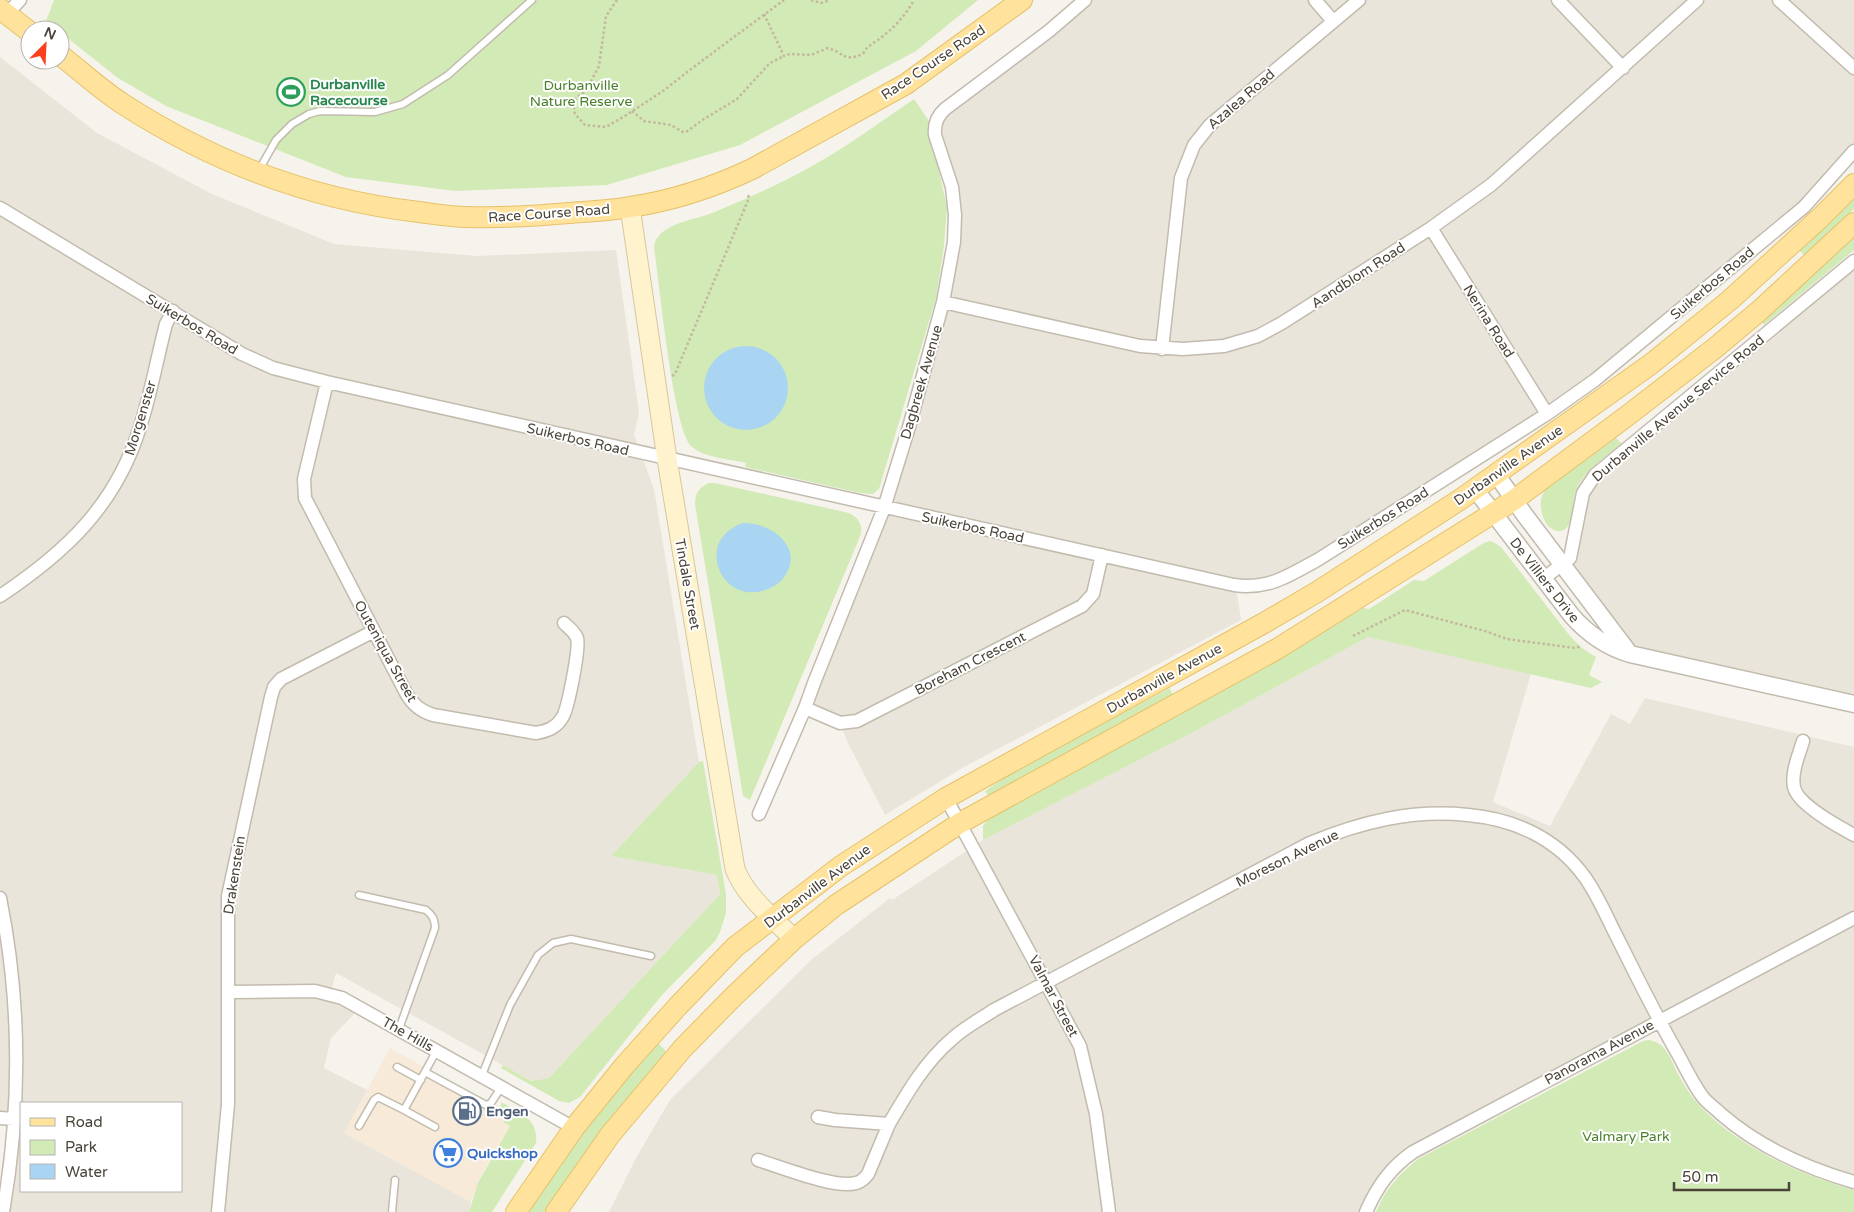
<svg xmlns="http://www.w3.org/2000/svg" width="1854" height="1212" font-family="'Varela Round',sans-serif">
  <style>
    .residential { fill: #eae5da; fill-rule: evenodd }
    .commercial { fill: #f7ead8 }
    .green { fill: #d2eab5 }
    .water { fill: #a9d4f2 }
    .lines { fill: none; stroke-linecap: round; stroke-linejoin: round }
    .service-casing { stroke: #c2bbae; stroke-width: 9 }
    .minor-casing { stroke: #c2bbae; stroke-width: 15 }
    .tertiary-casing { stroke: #c2bbae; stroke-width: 19 }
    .secondary-casing { stroke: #d6c79b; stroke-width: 21 }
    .primary-casing { stroke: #e6c16a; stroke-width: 22 }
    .path { stroke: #c4b79f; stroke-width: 2.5; stroke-dasharray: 2.5 2.5; stroke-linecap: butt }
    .service { stroke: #fff; stroke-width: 6 }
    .minor { stroke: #fff; stroke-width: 12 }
    .tertiary { stroke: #fff; stroke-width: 16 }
    .secondary { stroke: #fff3cd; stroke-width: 19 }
    .primary { stroke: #ffe39c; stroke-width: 20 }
    .labels { text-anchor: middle; stroke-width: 4; stroke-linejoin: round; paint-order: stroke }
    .street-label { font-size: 14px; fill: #4b4439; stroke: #fff }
    .leisure-label { font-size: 14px; font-weight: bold; fill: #27864d; stroke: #fff; text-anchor: start }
    .park-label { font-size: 14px; fill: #4a7f2a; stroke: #fff }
    .service-label { font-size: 14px; font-weight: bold; fill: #4e5e75; stroke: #fff; text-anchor: start }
    .shop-label { font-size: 14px; font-weight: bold; fill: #366cbe; stroke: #fff; text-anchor: start }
  </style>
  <rect width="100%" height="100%" fill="#f6f3ec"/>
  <path class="residential" d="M1084,0H1854V152L1804,208L1595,380L1292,575L1236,586L1241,620L964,767L885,815L847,741L840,724L804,709L907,429L955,228L935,122Z
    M0,57L97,133L212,194L334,244L477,256L616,250L639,413L634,435L654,489L699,762L611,856L717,875L720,894L549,1078L532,1081L336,973L330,995L360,1008L331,1038L324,1068L367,1090L344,1133L471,1202L469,1212H1L13,1118L0,1117ZM21,1103H181V1191H21Z
    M1854,262V703L1631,653L1563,564L1588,485Z
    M1368,637L1531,674L1493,802L1550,826L1611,714L1630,724L1645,698L1854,747V1184L1812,1170L1701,1097L1658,1022L1404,1159L1368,1212H609L636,1158L670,1100L811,960L890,898L892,900L983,840L1186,736Z"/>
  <path class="commercial" d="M390,1048L506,1113V1118L510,1126L482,1174L471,1202L344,1133Z"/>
  <path class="green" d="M54,0H978L916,51L740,145L607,185L455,191L346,177L166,106L118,78L46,21Z
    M914,99L929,121L930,142L938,167L947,207L944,246L936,298L879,489L873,494L860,493L745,467L746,463C729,459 704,458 691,446C673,428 659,280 654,247C657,222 699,220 717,211C756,195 795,177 831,155C859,138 886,118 914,99Z
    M1854,197V209L1805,256L1799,250Z
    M1854,237V250L1764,325L1762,322Z
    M1616,438L1622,444C1605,457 1585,470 1576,490C1571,501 1576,532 1558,531C1551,530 1546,525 1544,519C1540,510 1539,499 1545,490C1552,482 1563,475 1572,469C1587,459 1602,448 1616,438Z
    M709,483H715L849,513C859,518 862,524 861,534L750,800L743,796L695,504C695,494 699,487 709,483Z
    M1489,541L1493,542L1501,547L1569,635L1582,648L1596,657L1589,675L1602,682L1591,688L1368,637L1186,736L983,840V826L990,816L1235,684L1363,608L1369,609L1414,580L1424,581L1482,544Z
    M1170,688L1173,696L988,796L985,791L1013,772Z
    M703,761L726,894V913L720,932L716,940L661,996L580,1097L569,1103L559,1101L501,1068L503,1065L531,1081L549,1078L720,894L717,875L611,856L699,762Z
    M1648,1040C1667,1042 1671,1061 1679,1076C1684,1085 1691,1096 1698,1104C1739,1148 1797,1173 1854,1190V1212H1376C1385,1190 1399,1174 1418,1159L1643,1041Z
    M658,1043L667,1052C623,1103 583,1156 545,1212H527L573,1145L612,1094Z
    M501,1102C519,1112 539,1119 536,1143L492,1212H469L478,1183L510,1126L503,1122L507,1115L501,1108Z"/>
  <path class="water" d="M704 388a42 42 0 1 1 84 0a42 42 0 1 1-84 0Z
    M743,523C768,522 804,545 786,574C781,583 771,589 762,591C719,602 695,539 743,523Z"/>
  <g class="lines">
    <defs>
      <path id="service" d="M259,170L276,140L292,124L309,114L320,111L375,112L403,104L448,75L532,0
        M359,895L426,910C432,915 435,919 435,928L399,1029
        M397,1067L421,1080
        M425,1072L486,1105L491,1103L502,1086
        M482,1075L510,1005L538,955L553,943L571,939L651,956
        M359,1126L374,1100L378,1097L404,1110
        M435,1127L404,1110L437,1050
        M392,1212L395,1180"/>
      <path id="minor" d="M1315,0L1333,21
        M1558,0L1623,68
        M1779,0L1854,68
        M7,14L20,0
        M0,208L242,354L273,368L327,382L1234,585C1269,590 1290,575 1319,559L1547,414L1595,380L1804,207L1854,151
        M1431,228L1547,414
        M943,302L1140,346L1183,349L1224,346L1258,336L1282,323L1431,228L1491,185L1697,0
        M1162,349L1181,178L1194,145L1210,125L1359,0
        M327,382L304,479L305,498L406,693C412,704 420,711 433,715L536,733C547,731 556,728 562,718C568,710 580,647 577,638C574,631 569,628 564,623
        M1543,579L1570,558L1583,493L1595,475L1854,261
        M0,596C66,552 116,505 140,427C151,394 157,358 166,324L173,311
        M805,708L840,723L857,721L1082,606L1093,594L1102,555
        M1803,741C1799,755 1791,772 1794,787C1797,804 1839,827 1854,835
        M946,798L1080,1046L1096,1114L1109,1212
        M759,814L805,708L814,683L884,508L909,427L943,302L954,242L955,215L952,187L935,135C934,124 937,116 945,109L1049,31L1085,0
        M0,898C21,1002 21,1108 3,1212
        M228,992L315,991L342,998L574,1128
        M818,1117L835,1120L889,1124C907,1093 925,1062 952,1039C965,1027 981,1019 994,1010L1310,843C1361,822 1412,809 1468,815C1514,819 1556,838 1584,876C1598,895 1607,918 1618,939C1638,979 1657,1018 1679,1056C1686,1069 1693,1084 1702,1096C1706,1102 1715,1108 1721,1114C1759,1147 1806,1168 1854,1182
        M0,1118L14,1119
        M758,1160C781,1167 835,1189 856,1183C861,1182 865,1178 868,1174L889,1124
        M218,1212L228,1104V896L271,697L274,687L281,679L374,631
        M1366,1212C1377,1187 1390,1168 1413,1152L1854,918"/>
      <path id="tertiary" d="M1496,474L1524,514L1630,654
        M1475,489L1572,616C1588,634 1606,647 1630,654L1854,704"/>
      <path id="secondary" d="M630,207L667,459L735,869C746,897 773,918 794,939"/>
      <path id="primary" d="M0,9L30,32
        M60,55C81,71 101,90 123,104C213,162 312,200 419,212C435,214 451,217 467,217C502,218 535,216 569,213C589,211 610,211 630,207C671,201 714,187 752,169L906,84L1022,0
        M516,1212L574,1128L625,1065L678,1006L735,947L841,866L946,798L1264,623L1317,592L1461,499L1651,364L1730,300L1821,217L1854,184
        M556,1212L610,1135L683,1048L733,997L794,939L836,905L960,823L1277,649L1514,500L1627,416L1715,348L1759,311L1854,223"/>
    </defs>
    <use href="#service" class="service-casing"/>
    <use href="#minor" class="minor-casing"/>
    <use href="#tertiary" class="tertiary-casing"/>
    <use href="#secondary" class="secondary-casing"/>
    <use href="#primary" class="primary-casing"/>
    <path class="path" d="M617,0L606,16L599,66L587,89L573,101L575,114L585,125L606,127L625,116L663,91L695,66L784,0
      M811,0L821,3L830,0
      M764,14L784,56L790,54L811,55L828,48C846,54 843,62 863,54C868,44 875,43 883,36C895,27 907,13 914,0
      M632,111L644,121L671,125L683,132H686L704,119L737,99L770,63L784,56
      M672,376L675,374L749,198L748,195
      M1353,636L1405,610L1485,631L1507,639L1575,648L1582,646"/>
    <use href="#service" class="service"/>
    <use href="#minor" class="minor"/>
    <use href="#tertiary" class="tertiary"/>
    <use href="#secondary" class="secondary"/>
    <use href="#primary" class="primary"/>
  </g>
  <defs>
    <symbol id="stadium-ring" viewBox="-11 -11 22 22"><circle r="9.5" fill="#fff" stroke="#2e9e5b" stroke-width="1.5"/><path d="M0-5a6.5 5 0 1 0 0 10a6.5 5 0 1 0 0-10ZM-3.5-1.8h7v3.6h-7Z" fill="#2e9e5b"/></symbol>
    <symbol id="fuel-ring" viewBox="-11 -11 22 22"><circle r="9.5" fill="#fff" stroke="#5c6f8a" stroke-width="1.5"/><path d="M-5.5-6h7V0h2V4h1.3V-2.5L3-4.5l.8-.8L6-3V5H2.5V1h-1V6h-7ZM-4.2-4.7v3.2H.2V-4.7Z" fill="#5c6f8a"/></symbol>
    <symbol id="supermarket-ring" viewBox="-11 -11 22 22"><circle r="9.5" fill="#fff" stroke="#3f7fe0" stroke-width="1.5"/><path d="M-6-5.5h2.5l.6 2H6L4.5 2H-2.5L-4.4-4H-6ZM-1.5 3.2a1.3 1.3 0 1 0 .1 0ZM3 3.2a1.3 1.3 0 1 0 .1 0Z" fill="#3f7fe0"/></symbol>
  </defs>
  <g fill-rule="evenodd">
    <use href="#stadium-ring" x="275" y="76" width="32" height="32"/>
    <use href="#fuel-ring" x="451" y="1095" width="32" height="32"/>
    <use href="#supermarket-ring" x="432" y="1137" width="32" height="32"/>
  </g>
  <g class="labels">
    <g class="street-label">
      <text transform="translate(933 62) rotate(-34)" y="5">Race Course Road</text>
      <text transform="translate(1241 99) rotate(-41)" y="5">Azalea Road</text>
      <text transform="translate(549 213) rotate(-4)" y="5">Race Course Road</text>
      <text transform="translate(1358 275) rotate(-33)" y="5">Aandblom Road</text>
      <text transform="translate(1712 283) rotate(-40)" y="5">Suikerbos Road</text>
      <text transform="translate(1489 321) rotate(58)" y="5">Nerina Road</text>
      <text transform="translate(192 324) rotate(31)" y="5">Suikerbos Road</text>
      <text transform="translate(921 382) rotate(-74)" y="5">Dagbreek Avenue</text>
      <text transform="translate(1678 408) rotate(-40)" y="5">Durbanville Avenue Service Road</text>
      <text transform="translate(140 418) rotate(-73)" y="5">Morgenster</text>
      <text transform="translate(578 439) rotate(13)" y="5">Suikerbos Road</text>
      <text transform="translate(1508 465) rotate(-35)" y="5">Durbanville Avenue</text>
      <text transform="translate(1383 518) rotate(-32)" y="5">Suikerbos Road</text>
      <text transform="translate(973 527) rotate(12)" y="5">Suikerbos Road</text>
      <text transform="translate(1545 580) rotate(52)" y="5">De Villiers Drive</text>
      <text transform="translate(688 584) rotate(80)" y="5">Tindale Street</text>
      <text transform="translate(386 651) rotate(61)" y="5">Outeniqua Street</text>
      <text transform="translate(970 663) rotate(-27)" y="5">Boreham Crescent</text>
      <text transform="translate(1164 678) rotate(-29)" y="5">Durbanville Avenue</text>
      <text transform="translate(1287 858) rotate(-26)" y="5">Moreson Avenue</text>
      <text transform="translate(234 875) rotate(-81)" y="5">Drakenstein</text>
      <text transform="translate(817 886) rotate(-37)" y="5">Durbanville Avenue</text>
      <text transform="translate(1054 996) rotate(62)" y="5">Valmar Street</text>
      <text transform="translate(408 1034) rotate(29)" y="5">The Hills</text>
      <text transform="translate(1599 1052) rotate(-28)" y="5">Panorama Avenue</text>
    </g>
    <g class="leisure-label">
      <text x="310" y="89">Durbanville<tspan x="310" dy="16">Racecourse</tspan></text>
    </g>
    <g class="park-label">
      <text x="581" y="90">Durbanville<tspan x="581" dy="16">Nature Reserve</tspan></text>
      <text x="1626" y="1141">Valmary Park</text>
    </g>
    <g class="service-label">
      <text x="486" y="1116">Engen</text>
    </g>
    <g class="shop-label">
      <text x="467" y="1158">Quickshop</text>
    </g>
  </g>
  <rect x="20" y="1102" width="162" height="90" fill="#ffffff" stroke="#b7b4b0"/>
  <rect x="30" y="1118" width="25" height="8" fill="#ffe39c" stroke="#b7b4b0"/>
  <text x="65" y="1127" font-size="15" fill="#4b4439">Road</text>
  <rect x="30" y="1140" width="25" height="15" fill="#d2eab5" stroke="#b7b4b0"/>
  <text x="65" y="1152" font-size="15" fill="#4b4439">Park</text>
  <rect x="30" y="1164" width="25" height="15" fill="#a9d4f2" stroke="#b7b4b0"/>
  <text x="65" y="1177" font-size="15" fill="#4b4439">Water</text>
  <g transform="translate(45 45) rotate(24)"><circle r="24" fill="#ffffff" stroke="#b7b4b0"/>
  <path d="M0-4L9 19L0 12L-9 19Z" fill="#fc3f1d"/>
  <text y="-8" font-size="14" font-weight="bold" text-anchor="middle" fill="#4b4439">N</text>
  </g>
  <path d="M1674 1182v8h115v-8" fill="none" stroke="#4b4439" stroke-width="2.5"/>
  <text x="1682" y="1182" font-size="15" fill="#4b4439" stroke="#ffffff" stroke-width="4" paint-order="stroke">50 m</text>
</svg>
